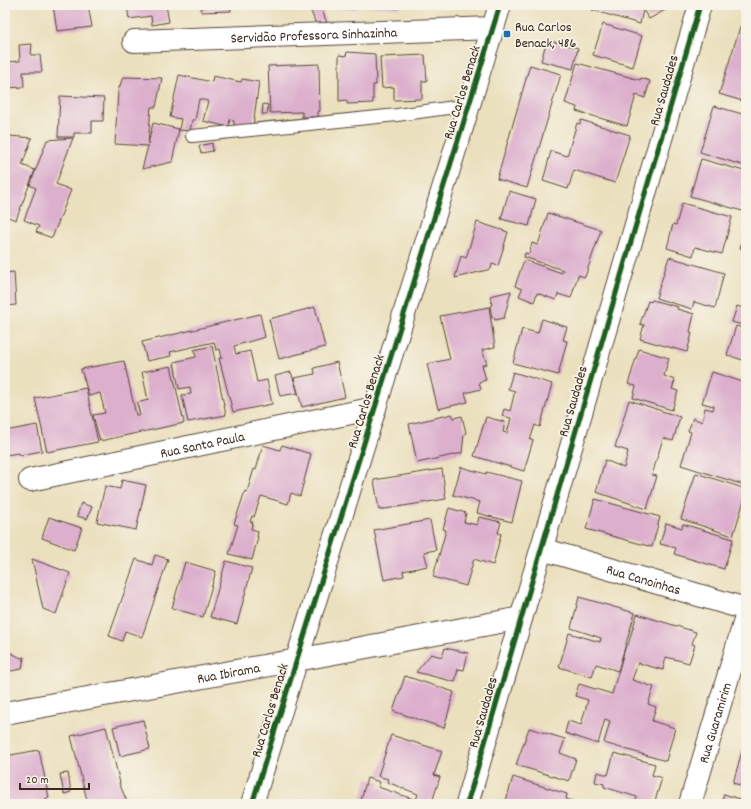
<svg xmlns="http://www.w3.org/2000/svg" width="751" height="809" font-family="Dekko,sans-serif">
  <style>
    .building { fill: #dcafcd }
    .lines { fill: none; stroke-linecap: round; stroke-linejoin: round }
    .service-casing { stroke: #554536; stroke-width: 14 }
    .minor-casing { stroke: #554536; stroke-width: 24 }
    .tertiary-casing { stroke: #554536; stroke-width: 24 }
    .primary-casing { stroke: #554536; stroke-width: 24 }
    .service { stroke: #fff; stroke-width: 12 }
    .minor { stroke: #fff; stroke-width: 22 }
    .tertiary { stroke: #fff; stroke-width: 22 }
    .primary { stroke: #fff; stroke-width: 22 }
    .cycleway-casing { stroke: #f7f3e8; stroke-width: 8 }
    .cycleway { stroke: #1b5e20; stroke-width: 5 }
    .poi-dot { fill: #1f6fb2; stroke: #f7f3e8; stroke-width: 1.5 }
    .labels { text-anchor: middle; stroke-width: 3.5; stroke-linejoin: round; paint-order: stroke }
    .poi-label { font-size: 14px; fill: #3b2a1e; stroke: #f7f3e8; text-anchor: start }
    .street-label { font-size: 14px; fill: #3b2a1e; stroke: #f7f3e8 }
  </style>
  <rect width="100%" height="100%" fill="#f7f3e8"/>
  <filter id="ink" filterUnits="userSpaceOnUse"><feTurbulence type="fractalNoise" baseFrequency=".025" numOctaves="2"/><feDisplacementMap in="SourceGraphic" scale="8" xChannelSelector="R" yChannelSelector="G"/><feConvolveMatrix kernelMatrix="1 2 1 2 8 2 1 2 1" color-interpolation-filters="sRGB"/></filter>
  <filter id="wash" filterUnits="userSpaceOnUse"><feTurbulence type="fractalNoise" baseFrequency=".012" numOctaves="4" result="noise"/><feDisplacementMap in="SourceGraphic" scale="16" xChannelSelector="R" yChannelSelector="G"/><feGaussianBlur stdDeviation="0.9" result="paint"/><feColorMatrix in="noise" values="0 0 0 0 0 0 0 0 0 0 0 0 0 0 0 0 0 1.4 0 .05"/><feComposite in="paint" operator="in"/></filter>
  <g filter="url(#wash)">
    <rect width="100%" height="100%" fill="#ebe0be"/>
    <g id="blocks">
      <path class="building" d="M53,5H88L92,27L57,31Z
        M127,5H166L169,22L152,25L151,16L129,19Z
        M201,5H230L231,11L201,12Z
        M328,5H362V7H356V9L328,8Z
        M363,5H400V8L363,6Z
        M441,5H471V8L441,6Z
        M593,5H664L667,9L649,19L643,10L640,24L592,10Z
        M746,8V102L719,94Z
        M310,9L322,10L327,23L316,24Z
        M603,24L642,36L633,67L593,55Z
        M547,40L578,48L573,69L541,61Z
        M32,44L31,55H40L42,72H23L24,87L5,88V62L20,61L19,45Z
        M347,52L375,54L376,85H373V103L347,104V100L339,101V55L346,56Z
        M425,55L427,81H422V99L394,100V87L382,88L380,57Z
        M577,63L640,80L641,78L650,81L645,98L636,95L627,126L576,111L577,107L565,103Z
        M319,64L320,111H318V117H302V112L270,113L268,66Z
        M530,65L561,74L527,188L497,179Z
        M179,75L212,82L213,76L241,82L242,79L259,82L253,126L236,129L233,120L230,119L229,127L203,121L208,101L199,99L195,120H192L190,131L179,130L181,119L170,117Z
        M123,77L162,78L156,107H151L148,144L153,123L179,129L172,162L142,169L148,146L115,144L118,91Z
        M60,96L104,98L103,121H92V133H74V137H58Z
        M263,104L268,105L267,114H262Z
        M714,106L746,115V212L690,196L701,159L744,171L745,166L700,152Z
        M581,120L630,135L615,183L574,170L568,189L543,181L551,151L567,156L577,123L580,124Z
        M10,136L32,138L22,165L35,170L16,220L5,216V140L9,141Z
        M73,138L56,184L71,190L52,238L36,232L39,226L24,220L36,188L30,185L47,140Z
        M212,143L213,151L201,153L199,146Z
        M509,191L536,199L529,226L501,219Z
        M682,203L732,217L722,254L695,247L693,256L667,248L673,224L676,225Z
        M548,213L601,230L585,277L578,275L571,298L558,294L556,300L537,293L534,302L519,296L522,289L515,286L524,260L562,273L563,270L524,257L525,253L529,254L532,243L538,245Z
        M477,222L508,232L498,266L492,264L491,269L455,278L461,256L466,258Z
        M745,231H746V250L740,248Z
        M669,257L724,273L715,308L694,302L692,309L656,298Z
        M14,272L16,305L5,306V273Z
        M511,291L504,318L495,320L494,317L492,318L490,306L492,305L490,296Z
        M746,298V326L732,322L737,306L743,308Z
        M652,300L678,307L677,309L694,314L690,332L692,333L687,352L640,339L644,325L640,324L648,301L651,302Z
        M315,307L325,347L279,359L269,319Z
        M489,307L495,347L482,350L487,364L482,365L486,380L479,382L481,389L465,393L468,402L438,409L427,364L450,359L440,316Z
        M260,314L265,337L234,346L236,354L250,351L257,382L267,380L272,404L233,412L219,358H222L220,349L216,350L214,342L170,352L171,356L147,361L142,342Z
        M542,319L567,327L563,340L567,341L558,375L513,363L522,329L538,333Z
        M736,326L746,329V361L727,355Z
        M212,346L226,415L188,422L182,395L191,394L190,387L179,389L174,362L196,357L194,350Z
        M639,349L669,358L664,376L675,380L672,389L678,391L672,410L633,398L636,386L628,384Z
        M124,361L136,415H140L137,403L148,400L142,372L171,366L184,423L100,441L93,415L105,413L100,393L89,396L81,369Z
        M337,362L345,397L302,407L294,378L315,374L314,368Z
        M291,372L298,393L280,396L275,376Z
        M513,372L552,384L540,427L535,425L530,440H533L524,471L474,456L486,417L505,422L503,432L507,433L511,418L502,416L504,409L510,411L515,391L508,389Z
        M712,372L746,383V477L744,485L681,465L691,432L688,431L693,418L702,422L705,408L713,410L714,406L702,403Z
        M86,388L98,442L47,452L35,398Z
        M629,400L680,417L673,441L663,438L652,475L657,476L647,509L596,492L605,460L624,468L628,451L615,447Z
        M452,414L454,418L462,416L466,433L464,434L462,453L417,463L409,424Z
        M37,425L42,451L20,455L19,453L5,455V431Z
        M263,445L280,450L282,445L311,454L300,496L291,493L288,504L261,496L254,517L252,516L250,522H253L251,529L258,531L257,537H258L252,560L229,554L238,525L234,524L245,491L247,492L254,469L256,470Z
        M461,467L486,474V472L522,481L512,522L477,513L480,502L453,495Z
        M442,469L446,499L379,510L374,480Z
        M696,473L746,489V494L733,536L681,519Z
        M122,480L146,485L136,530L97,522L105,486L120,489Z
        M595,499L660,517L652,547L586,529Z
        M81,503L92,507L87,519L77,516Z
        M449,508L466,513L464,522L477,525L479,517L501,522L498,533L501,534L493,565L474,559L466,586L433,577L446,530L443,529Z
        M49,517L82,528L74,550L42,538Z
        M430,520L436,550L424,552L428,566L403,571L404,576L384,580L374,530Z
        M666,523L682,528L683,524L733,539L724,569L674,554L676,548L660,544Z
        M155,555L168,559L142,637L125,631L122,641L109,636L136,559L152,565Z
        M32,559L70,573L56,614L43,609Z
        M226,561L252,568L237,624L210,617Z
        M185,562L216,571L203,617L172,608Z
        M579,597L635,613L618,671L596,664L592,677L559,667L569,633L600,642L601,638L571,628Z
        M637,614L696,632L692,644L695,645L689,663L666,657L663,670L638,663L632,680L654,687L648,704L656,707L652,721L675,728L666,761L604,743L610,721L605,719L598,744L565,733L568,721L581,725L588,700L575,696L579,684L612,694L626,645H628Z
        M445,648L468,653L464,670L458,669L455,682L416,672L431,654L442,657Z
        M5,650L21,658L24,657L22,669L5,672Z
        M405,676L454,692L444,728L393,711Z
        M143,720L150,749L120,756L113,727Z
        M106,727L120,783H119L128,804H88L71,736Z
        M529,728L565,739L560,753L576,759L569,781L516,765Z
        M391,735L442,751L434,775L440,777L433,799H432L430,804H360L367,778L380,782L378,787L416,800L418,794L387,782L388,779L378,776Z
        M746,737V787L733,783Z
        M39,750L49,798H46L47,804H5V756Z
        M614,753L655,764L652,775L662,778L654,804L635,803L637,797L604,787V784L595,782L597,772L608,775Z
        M68,773L71,792L64,794L60,774Z
        M513,777L567,794L566,799L582,804H505Z
        M724,794L746,801V804H721Z"/>
    </g>
  </g>
  <g filter="url(#ink)">
    <use href="#blocks" fill-opacity="0" stroke="#554536" stroke-width="1"/>
    <g class="lines">
      <defs>
        <path id="service" d="M192,136L397,115L469,105"/>
        <g id="minor">
          <path id="s1" d="M134,41L493,28"/>
          <path id="s2" d="M30,480L375,408"/>
          <path id="s3" d="M542,549L746,609"/>
          <path d="M297,660L521,618"/>
          <path d="M467,804L700,5"/>
          <path id="s4" d="M690,804L746,617"/>
        </g>
        <g id="tertiary">
          <path id="s5" d="M5,713L297,660"/>
        </g>
        <path id="primary" d="M252,804L500,5"/>
      </defs>
      <use href="#service" class="service-casing"/>
      <use href="#minor" class="minor-casing"/>
      <use href="#tertiary" class="tertiary-casing"/>
      <use href="#primary" class="primary-casing"/>
      <use href="#service" class="service"/>
      <use href="#minor" class="minor"/>
      <use href="#tertiary" class="tertiary"/>
      <use href="#primary" class="primary"/>
      <defs>
        <path id="cycleway" d="M252,804L500,5
          M467,804L700,5"/>
      </defs>
      <use href="#cycleway" class="cycleway-casing"/>
      <use href="#cycleway" class="cycleway"/>
    </g>
  </g>
  <rect class="poi-dot" x="503" y="30" width="8" height="8" rx="2"/>
  <g class="labels">
    <g class="poi-label">
      <text x="515" y="31">Rua Carlos<tspan x="515" dy="16">Benack, 486</tspan></text>
    </g>
    <g class="street-label">
      <text dy="5" stroke="none"><textPath href="#s1" startOffset="180">Servidão Professora Sinhazinha</textPath></text>
      <text transform="translate(663 90) rotate(-74)" y="5">Rua Saudades</text>
      <text transform="translate(461 92) rotate(-73)" y="5">Rua Carlos Benack</text>
      <text transform="translate(365 401) rotate(-73)" y="5">Rua Carlos Benack</text>
      <text transform="translate(572 401) rotate(-74)" y="5">Rua Saudades</text>
      <text dy="5" stroke="none"><textPath href="#s2" startOffset="176">Rua Santa Paula</textPath></text>
      <text dy="5" stroke="none"><textPath href="#s3" startOffset="106">Rua Canoinhas</textPath></text>
      <text dy="5" stroke="none"><textPath href="#s5" startOffset="227">Rua Ibirama</textPath></text>
      <text transform="translate(269 710) rotate(-73)" y="5">Rua Carlos Benack</text>
      <text transform="translate(482 712) rotate(-74)" y="5">Rua Saudades</text>
      <text dy="5" stroke="none"><textPath href="#s4" startOffset="85">Rua Guaramirim</textPath></text>
    </g>
  </g>
  <rect width="751" height="809" fill="none" stroke="#f7f3e8" stroke-width="20"/>
  <path d="M20 783v6h69v-6" fill="none" stroke="#3b2a1e" stroke-width="2"/>
  <text x="26" y="783" font-size="12" fill="#3b2a1e" stroke="#f7f3e8" stroke-width="3" paint-order="stroke">20 m</text>
</svg>
